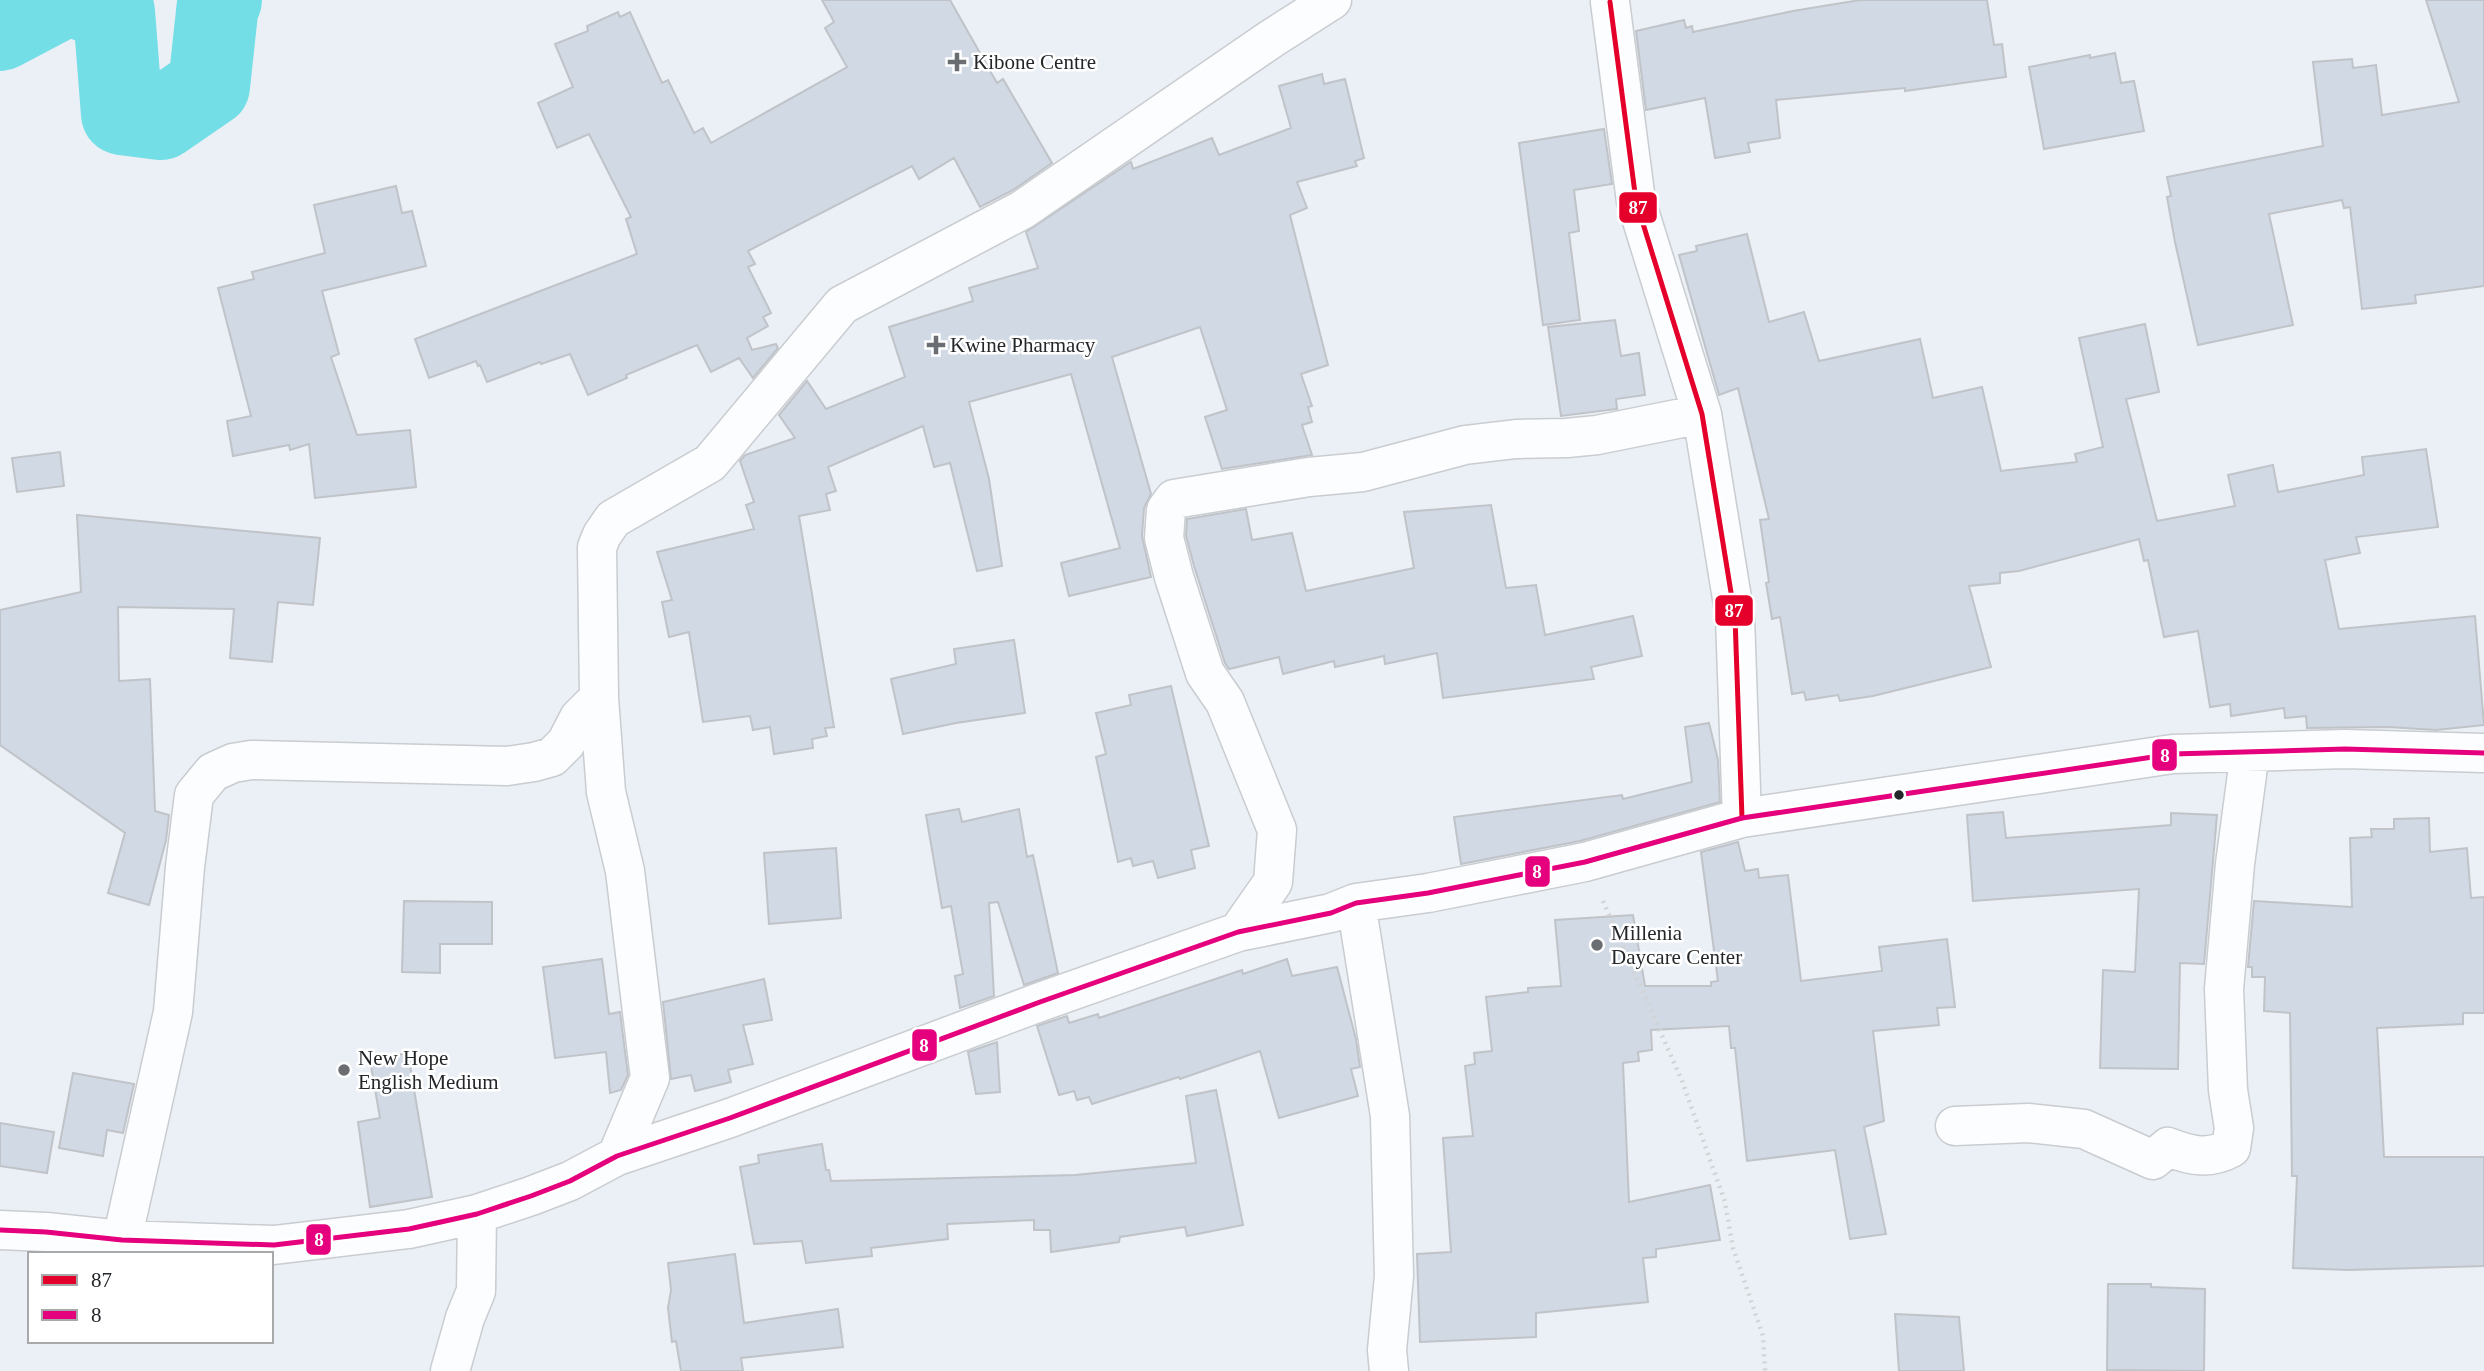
<svg xmlns="http://www.w3.org/2000/svg" width="2484" height="1371" font-family="Georgia,serif">
  <style>
    .lines { fill: none; stroke-linecap: round; stroke-linejoin: round }
    .river { stroke: #74dee7; stroke-width: 82 }
    .building { fill: #d0d9e4; stroke: #c0c3c8; stroke-width: 2 }
    .street-casing { stroke: #c9ccd0; stroke-width: 41 }
    .path { stroke: #d2d3d5; stroke-width: 4.5; stroke-dasharray: 2 5; stroke-linecap: butt }
    .street { stroke: #fcfdfe; stroke-width: 38 }
    .bus-1-casing { stroke: #fff; stroke-width: 10 }
    .bus-2-casing { stroke: #fff; stroke-width: 10 }
    .bus-1 { stroke: #e4002b; stroke-width: 5 }
    .bus-2 { stroke: #e5007d; stroke-width: 5 }
    .poi-dot { fill: #6a6d71; stroke: #fff; stroke-width: 2.5 }
    .bus-dot { fill: #24272a; stroke: #fff; stroke-width: 2.5 }
    .labels { text-anchor: middle; stroke-width: 5; stroke-linejoin: round; paint-order: stroke }
    .poi-label { font-size: 21px; fill: #24272a; stroke: #fff; text-anchor: start }
    .line-badge { stroke: #fff; stroke-width: 2.5 }
    .badge-label { font-size: 19px; text-anchor: middle; font-weight: bold; fill: #fff }
  </style>
  <rect width="100%" height="100%" fill="#ebf0f6"/>
  <g class="lines">
    <path class="river" d="M85,0L114,12L122,114L161,119L209,86L218,3L221,0
      M0,30L57,0"/>
  </g>
  <path class="building" d="M822,0H950L997,83L1003,79L1052,163L1013,190L980,207L954,158L919,179L912,166L748,251L755,264L748,267L771,313L763,317L768,326L747,338L752,350L776,344L778,348L753,378L739,358L711,372L697,345L626,375L627,378L588,395L570,354L541,364L540,362L487,382L480,365L478,366L476,361L429,378L415,339L637,254L626,219L631,217L589,134L557,148L538,103L573,87L555,44L588,31L587,26L618,12L620,17L630,12L662,83L668,80L694,133L703,128L711,143L847,67L825,28L834,22Z
    M1860,0H1987L1994,45L2002,44L2006,77L1905,91V88L1776,100L1780,138L1748,143L1750,152L1715,158L1705,98L1646,110L1636,31L1684,20L1686,28L1692,26L1693,32L1793,11Z
    M2426,0H2484V286L2415,295L2416,303L2362,309L2350,207L2344,208L2342,200L2269,214L2293,325L2198,345L2175,242L2167,197L2171,196L2167,177L2323,146L2313,62L2352,59L2353,68L2376,65L2382,115L2459,102Z
    M2115,53L2121,83L2134,81L2144,131L2044,149L2029,67L2090,55V58Z
    M1322,74L1324,84L1345,79L1364,158L1355,161L1357,166L1297,182L1307,208L1290,215L1328,365L1301,374L1312,406L1308,407L1312,422L1302,425L1312,455L1222,469L1205,417L1227,410L1200,327L1112,357L1151,494L1144,508L1142,536L1151,577L1069,596L1061,563L1120,548L1071,374L969,402L989,479L1002,566L977,571L950,463L934,467L923,426L828,467L836,491L826,494L830,510L799,516L834,727L825,728L827,736L812,739L813,748L774,754L770,727L753,730L750,716L703,722L689,632L669,637L662,602L672,600L657,552L754,529L746,505L754,502L740,461L745,455L795,438L779,415L807,381L826,409L905,377L889,327L973,301L969,288L1038,268L1026,232L1129,163L1131,162L1133,169L1212,138L1219,155L1291,128L1279,86Z
    M1604,129L1612,184L1574,190L1579,231L1569,233L1580,320L1543,325L1519,143Z
    M396,186L402,213L412,211L426,266L322,291L339,354L331,357L357,435L410,430L416,487L315,498L309,444L290,450L289,445L233,456L227,421L251,416L218,288L254,279L252,272L325,253L314,205Z
    M1747,234L1769,322L1804,312L1819,361L1920,339L1933,398L1982,387L2001,471L2077,462L2075,454L2103,447L2079,338L2145,324L2159,392L2126,399L2157,521L2235,506L2228,475L2273,465L2278,492L2364,475L2362,457L2426,449L2438,527L2356,537L2360,553L2325,560L2339,629L2475,616L2484,725L2436,730L2388,727L2307,728L2306,716L2285,718L2284,708L2231,716L2230,704L2210,707L2198,631L2164,637L2148,560L2144,561L2139,539L2019,571L2000,573V583L1969,586L1991,667L1873,696L1840,701L1838,695L1806,700L1804,692L1792,694L1780,617L1772,619L1766,583L1769,582L1760,520L1769,519L1738,388L1719,395L1679,255L1697,251L1696,246Z
    M1615,320L1621,356L1639,353L1645,395L1616,399L1617,409L1561,416L1548,327Z
    M60,452L64,486L17,492L12,458Z
    M1491,505L1506,588L1536,585L1545,635L1633,616L1642,656L1591,667L1594,679L1443,698L1437,653L1385,664L1384,656L1335,667L1334,661L1283,674L1279,657L1229,669L1225,663L1194,566L1186,536L1187,519L1246,509L1252,540L1292,533L1306,591L1414,568L1404,512Z
    M77,515L320,538L313,605L278,602L272,662L230,658L234,609L118,607L119,681L150,679L155,811L169,815L166,840L149,905L108,893L125,833L0,745V610L81,592Z
    M1014,640L1025,713L956,723L903,734L891,679L956,664L954,649Z
    M1171,686L1209,846L1191,850L1195,868L1158,878L1153,861L1133,866L1131,858L1118,862L1096,757L1106,754L1096,713L1131,705L1129,695Z
    M1709,723L1718,760L1720,802L1580,841L1461,864L1454,817L1622,795L1623,799L1692,782L1685,727Z
    M959,809L962,822L1019,809L1027,857L1033,855L1058,973L1024,985L998,902L989,903L994,996L960,1008L955,976L963,974L951,906L942,908L926,815Z
    M2003,812L2006,838L2171,825V813L2217,815L2204,964L2180,963L2178,1069L2100,1068L2103,970L2135,972L2139,889L1973,901L1967,815Z
    M2429,818L2430,852L2467,848L2471,898L2484,897V1013H2463V1024L2377,1028L2384,1157H2484V1266L2349,1270L2293,1268L2297,1176H2292L2290,1013L2264,1011L2265,977H2252V967H2248L2254,901L2352,907L2350,838L2372,837L2371,829H2394V819Z
    M1738,842L1745,871L1758,869L1759,878L1788,875L1801,981L1882,971L1879,947L1947,939L1955,1007L1937,1008L1939,1025L1873,1031L1884,1121L1864,1127L1886,1234L1850,1239L1835,1150L1747,1161L1735,1048H1731L1729,1026L1651,1030L1652,1050L1638,1052L1639,1061L1623,1063L1629,1202L1710,1185L1720,1240L1656,1249V1257L1643,1258L1648,1302L1536,1313V1337L1420,1342L1417,1254L1451,1252L1443,1138L1473,1136L1465,1066L1475,1064L1474,1053L1492,1051L1486,997L1528,992V988L1561,986L1555,920L1633,915L1645,986H1711V982L1718,981L1701,852Z
    M836,848L841,918L769,924L764,853Z
    M404,901L492,902V944H440V973L402,972Z
    M602,959L609,1014L620,1012L628,1075L621,1090L610,1093L606,1052L555,1058L543,967Z
    M1287,959L1292,976L1337,967L1356,1039L1360,1067L1351,1069L1358,1096L1279,1118L1260,1051L1180,1079L1179,1077L1092,1104L1089,1097L1077,1100L1074,1091L1059,1095L1037,1026L1067,1016L1069,1023L1098,1014L1099,1018L1242,970L1243,974Z
    M764,979L772,1020L743,1025L753,1064L728,1070L731,1082L695,1091L691,1075L671,1079L663,1002Z
    M997,1042L1000,1092L976,1094L968,1052Z
    M408,1053L432,1197L370,1207L358,1122L380,1118L370,1060Z
    M73,1073L134,1084L123,1133L107,1130L103,1156L59,1148Z
    M1216,1090L1243,1225L1187,1236L1185,1227L1120,1237L1119,1242L1051,1252L1050,1230H1034V1220L947,1224L948,1239L871,1248L872,1256L806,1263L802,1241L754,1244L740,1167L759,1163L758,1155L822,1144L826,1170H829L831,1181L1075,1175L1196,1163L1186,1096Z
    M0,1123L54,1132L47,1173L0,1166Z
    M735,1254L744,1323L838,1309L843,1347L741,1358L743,1371H681L676,1341L672,1342L668,1308L671,1290L668,1263Z
    M2108,1284H2151V1287L2205,1289L2204,1371L2107,1370Z
    M1895,1314L1959,1317L1964,1371H1899Z"/>
  <g class="lines">
    <defs>
      <path id="street" d="M1610,2L1636,201L1702,414L1735,617L1742,818
        M599,698L606,792L625,871L650,1078L617,1156
        M1356,903L1390,1116L1394,1276L1387,1350L1389,1371
        M1238,932L1273,882L1277,830L1225,702L1205,673L1174,577L1164,538L1166,510L1174,499L1309,477L1363,472L1465,445L1516,439L1567,438L1597,435L1702,414
        M1955,1126L2028,1123L2084,1129L2153,1160L2168,1147C2191,1156 2209,1160 2231,1148L2234,1128L2228,1090L2224,989L2235,864L2250,752
        M0,1230L46,1232L122,1240L274,1245L409,1229L477,1214L531,1196L570,1181L617,1156L730,1118L1040,1002L1238,932L1331,913L1356,903L1428,893L1585,862L1742,818L2173,754L2345,749L2484,753
        M122,1240L173,1012L185,867L194,795L213,772L233,763L251,760L507,766L534,762L552,757L566,743L579,718L599,698L597,547L602,535L613,519L710,463L842,305L1022,210L1271,39L1332,0
        M450,1371L465,1318L476,1291L477,1214"/>
    </defs>
    <use href="#street" class="street-casing"/>
    <path class="path" d="M1603,901L1682,1081L1725,1202L1733,1248L1763,1336L1765,1371"/>
    <use href="#street" class="street"/>
    <defs>
      <path id="bus-1" d="M1610,2L1636,201L1702,414L1735,617L1742,818"/>
      <path id="bus-2" d="M0,1230L46,1232L122,1240L274,1245L409,1229L477,1214L531,1196L570,1181L617,1156L730,1118L1040,1002L1238,932L1331,913L1356,903L1428,893L1585,862L1742,818L2173,754L2345,749L2484,753"/>
    </defs>
    <use href="#bus-1" class="bus-1-casing"/>
    <use href="#bus-2" class="bus-2-casing"/>
    <use href="#bus-1" class="bus-1"/>
    <use href="#bus-2" class="bus-2"/>
  </g>
  <g class="poi-dot">
    <path d="M953.5 51.5h7v7h7v7h-7v7h-7v-7h-7v-7h7z"/>
    <path d="M932.5 334.5h7v7h7v7h-7v7h-7v-7h-7v-7h7z"/>
    <circle cx="1597" cy="945" r="7"/>
    <circle cx="344" cy="1070" r="7"/>
  </g>
  <circle class="bus-dot" cx="1899" cy="795" r="6"/>
  <g class="labels">
    <g class="poi-label">
      <text x="973" y="69">Kibone Centre</text>
      <text x="950" y="352">Kwine Pharmacy</text>
      <text x="1611" y="940">Millenia<tspan x="1611" dy="24">Daycare Center</tspan></text>
      <text x="358" y="1065">New Hope<tspan x="358" dy="24">English Medium</tspan></text>
    </g>
  </g>
  <g class="line-badge">
    <rect x="1618" y="191" width="40" height="33" rx="7" fill="#e4002b"/>
    <rect x="1714" y="594" width="40" height="33" rx="7" fill="#e4002b"/>
    <rect x="2151" y="738" width="27" height="34" rx="7" fill="#e5007d"/>
    <rect x="1524" y="855" width="27" height="33" rx="7" fill="#e5007d"/>
    <rect x="911" y="1028" width="27" height="34" rx="7" fill="#e5007d"/>
    <rect x="305" y="1223" width="27" height="33" rx="7" fill="#e5007d"/>
  </g>
  <g class="badge-label">
    <text x="1638" y="214">87</text>
    <text x="1734" y="617">87</text>
    <text x="2165" y="762">8</text>
    <text x="1537" y="878">8</text>
    <text x="924" y="1052">8</text>
    <text x="319" y="1246">8</text>
  </g>
  <rect x="28" y="1252" width="245" height="91" fill="#ffffff" stroke="#a7a9aa" stroke-width="2"/>
  <rect x="42" y="1275" width="35" height="10" fill="#e4002b" stroke="#a7a9aa" stroke-width="2"/>
  <text x="91" y="1287" font-size="21" fill="#24272a">87</text>
  <rect x="42" y="1310" width="35" height="10" fill="#e5007d" stroke="#a7a9aa" stroke-width="2"/>
  <text x="91" y="1322" font-size="21" fill="#24272a">8</text>
</svg>
